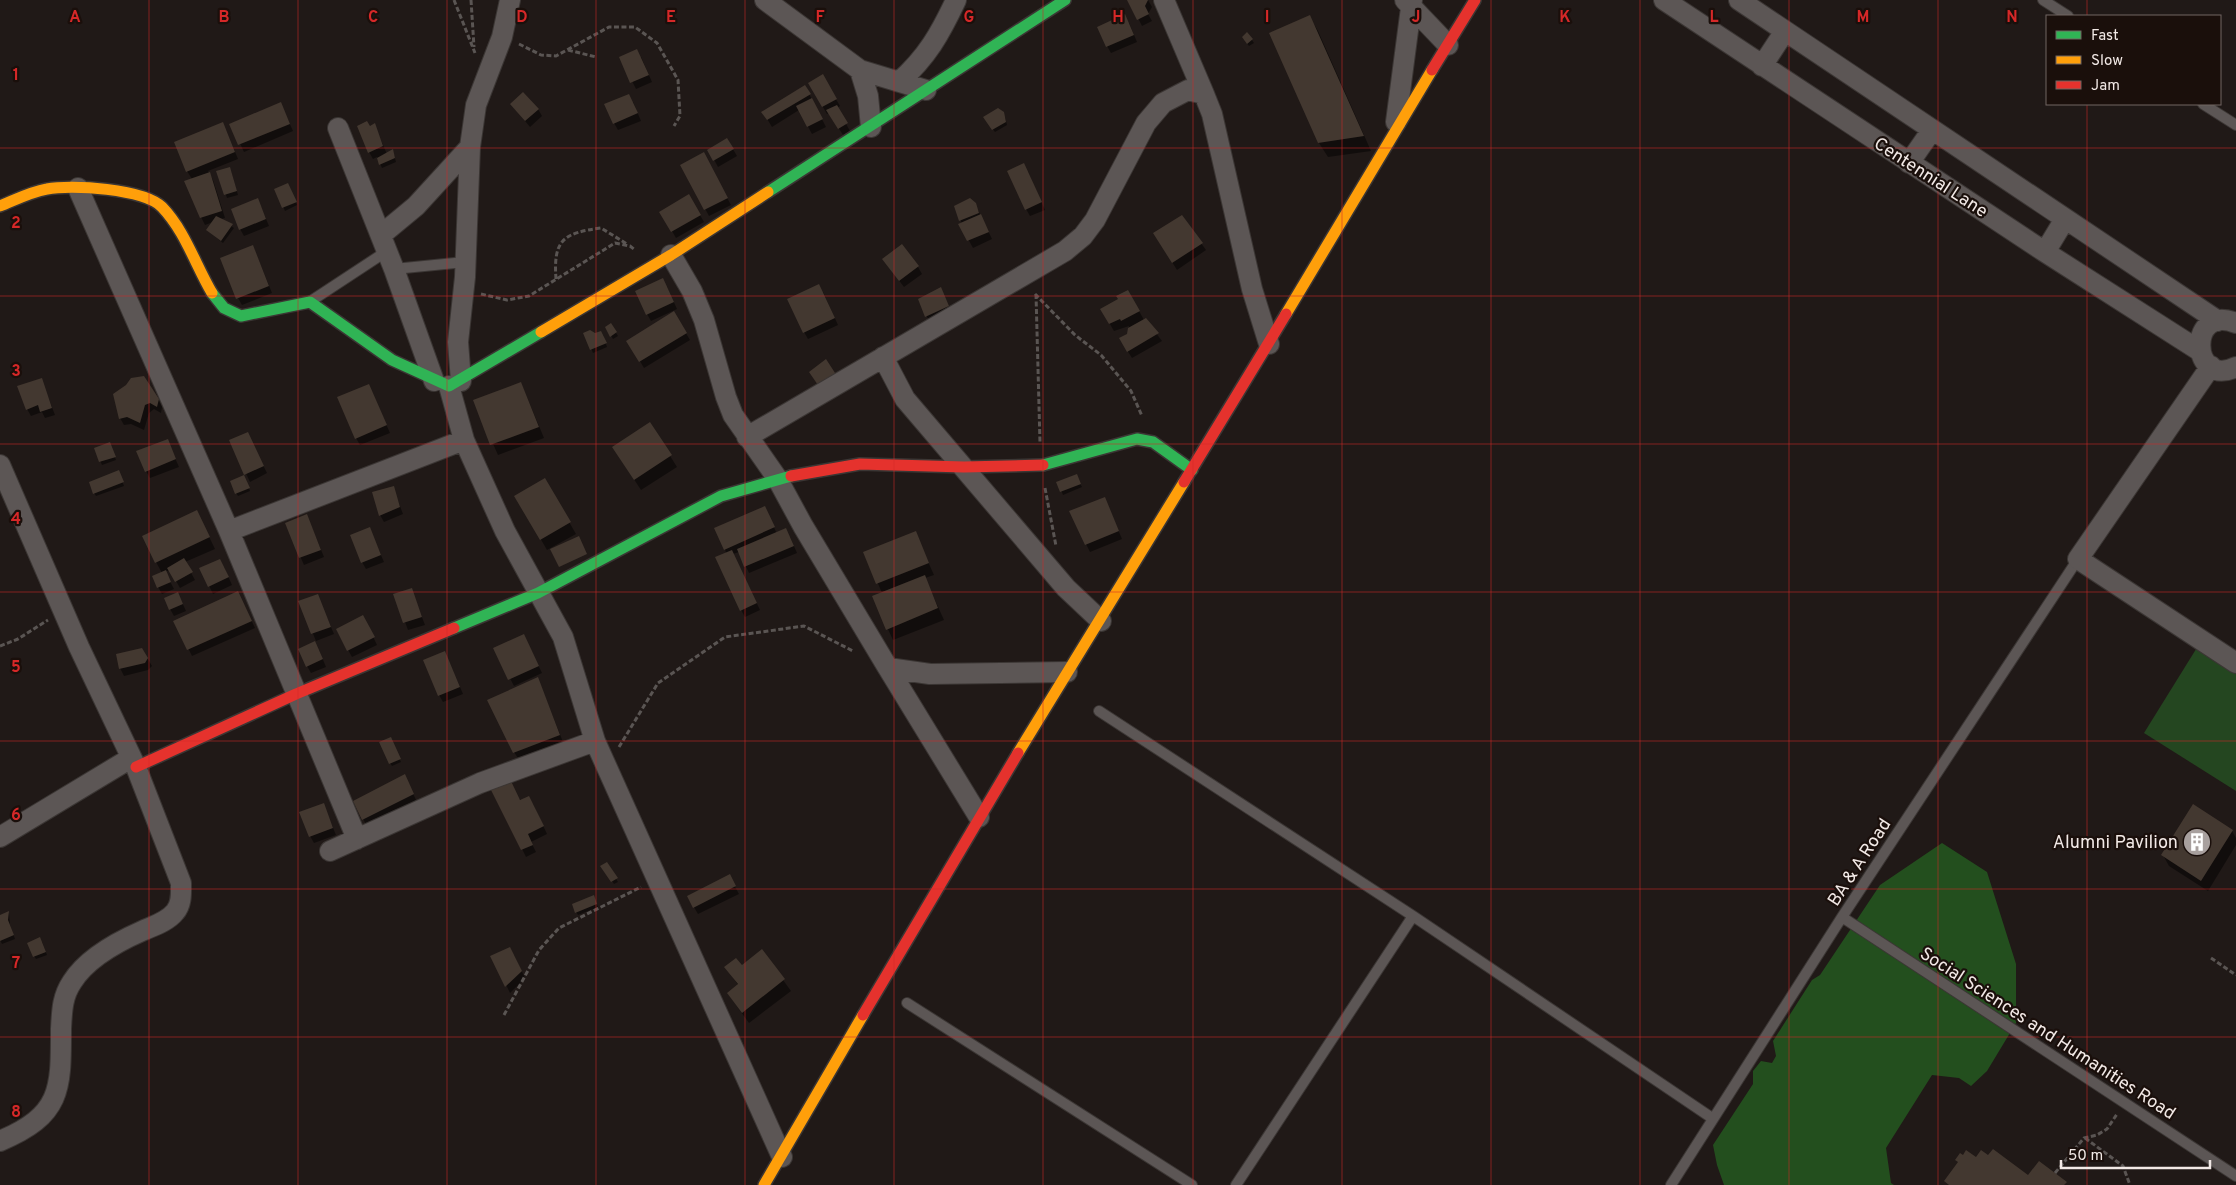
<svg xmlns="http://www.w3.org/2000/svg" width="2236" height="1185" font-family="Overpass,sans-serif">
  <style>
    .green { fill: #244620 }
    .forest { fill: #234f1e }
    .shadow { fill: #0007 }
    .building { fill: #433830 }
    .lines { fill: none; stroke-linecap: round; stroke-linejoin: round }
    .lane-casing { stroke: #3b3634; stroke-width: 12 }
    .street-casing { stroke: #3b3634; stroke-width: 22 }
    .fast-casing { stroke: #3b3634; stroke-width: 14 }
    .slow-casing { stroke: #3b3634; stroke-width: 14 }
    .jam-casing { stroke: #3b3634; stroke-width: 14 }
    .path { stroke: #5a5553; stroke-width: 3; stroke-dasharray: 5 2.5; stroke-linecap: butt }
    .lane { stroke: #5c5655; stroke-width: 10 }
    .street { stroke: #5c5655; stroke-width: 20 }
    .fast { stroke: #30b455; stroke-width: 11 }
    .slow { stroke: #ff9f0a; stroke-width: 11 }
    .jam { stroke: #e5322d; stroke-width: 11 }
    .grid { fill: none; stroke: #d62828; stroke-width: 1; stroke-opacity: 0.55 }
    .labels { text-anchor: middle; stroke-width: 4.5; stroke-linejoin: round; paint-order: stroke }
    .street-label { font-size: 18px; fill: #f2e9e6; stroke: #1a0f0b }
    .poi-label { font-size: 18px; fill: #f2e9e6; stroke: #1a0f0b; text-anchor: end }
    .grid-label { font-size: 16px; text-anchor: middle; font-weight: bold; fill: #d62828; stroke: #1a0f0b; stroke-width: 4.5; stroke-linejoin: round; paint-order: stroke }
  </style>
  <rect width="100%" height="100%" fill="#201917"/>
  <path class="green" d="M2198,646L2236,671V791L2144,733Z"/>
  <path class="forest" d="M1942,843L1987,872L2016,964V1023L1987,1071L1971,1086L1959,1078L1932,1075L1886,1148L1891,1183L1894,1185H1724L1717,1165L1713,1145L1753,1084V1071L1761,1061L1772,1063L1776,1056L1773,1041L1812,980L1820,975L1880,885Z"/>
  <path class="shadow" d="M1129,0H1148L1152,7L1148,14L1152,21L1142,26Z
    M1310,17L1318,31L1371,151L1328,157L1319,143Z
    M1129,23L1137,42L1111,53L1107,46Z
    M1252,40L1254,43L1249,46L1245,41Z
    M620,57H641L652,82L636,89Z
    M822,76L840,106L837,108L850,131L843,135L829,113L827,114L809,83Z
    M805,86L826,127L812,134L799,110L772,127L763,112Z
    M633,102L641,121L618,130L614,123Z
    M512,105L538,109L542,116L530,127Z
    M284,111L293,131L244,152L231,124Z
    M1005,117L1007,125L995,132L986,120Z
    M374,125L387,154L393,151L396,162L382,168L377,157L373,159L369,152L370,127Z
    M226,130L238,159L208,171L213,180L225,218L221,219L234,228L223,243L207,230L213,222L205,225L201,217L192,179L187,171Z
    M727,139L737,156L718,167L709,150Z
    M707,161L731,205L709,216L682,165Z
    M231,171L238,195L227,198L218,172Z
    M1028,172L1045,210L1030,216L1026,209Z
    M290,188L297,205L285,211L276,190Z
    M689,196L704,222L676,238L661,212Z
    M975,204L992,239L973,248L960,224H962L956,207Z
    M261,207L269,226L244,236L240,229Z
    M1182,217L1206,250L1177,270L1159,241Z
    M253,246L272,293L242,305L238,298Z
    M888,266L918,267L922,274L904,287Z
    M667,287L677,309L651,321L647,314Z
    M1128,291L1144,320H1146L1162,341L1132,358L1120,339L1128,335L1129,326L1114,331L1101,309L1120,300Z
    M823,292L838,325L808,339L804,332Z
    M944,296L952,313L930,323L919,300Z
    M674,313L690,340L644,368L628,341Z
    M611,325L618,336L613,339L607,328Z
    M585,334L603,335L607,347L593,353Z
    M41,379L55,415L45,418L42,412L31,416L27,409Z
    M521,383L544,438L498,455L474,401Z
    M127,386L158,399L162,407L161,413L154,409L149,413L144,430L131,424L124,425L120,418Z
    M372,392L390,433L360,445L356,438Z
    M650,424L677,467L641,490L620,458Z
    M167,440L179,467L150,478L146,471Z
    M231,441H251L267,473L250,482Z
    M111,447L116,460L102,465L95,449Z
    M120,475L124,486L96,496L94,493Z
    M1076,476L1082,487L1063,495L1058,482Z
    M246,480L250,491L238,496L236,493Z
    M545,480L576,534L547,550L516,496Z
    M393,488L403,514L384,522L380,515Z
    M1108,506L1122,539L1090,552L1070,512Z
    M197,512L215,549L185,562L195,580L180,588L170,570L165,572L174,589L162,594L158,587L162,573L156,562Z
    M768,514L777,534L790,537L797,553L749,573L739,552L733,554L760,610L745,617L741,610L725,549Z
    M307,516L324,557L304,565L286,524Z
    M369,528L384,562L366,569L362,562Z
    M915,533L934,575L925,578L944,620L893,640L873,597L882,593L865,553Z
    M224,567L232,585L213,594L201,569Z
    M411,589L425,625L408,630L395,595Z
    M317,595L334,634L316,641L300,602Z
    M241,599L255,628L192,656L175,621Z
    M181,600L186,611L174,616L170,609Z
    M367,624L377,645L352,657L337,630Z
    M527,642L542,673L514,686L495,649Z
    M142,649L152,666L148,670L124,676L120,668Z
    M319,650L326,667L311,673L307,666Z
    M445,652L463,694L443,702L439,695Z
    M538,679L565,747L521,763L514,752Z
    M392,742L401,762L392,766L390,763Z
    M408,783L417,802L367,826L363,819Z
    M493,790L533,804L547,834L531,842L536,852L526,857Z
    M323,804L336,835L314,843L310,836Z
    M2232,831L2236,838V845L2208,891L2169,866L2163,855Z
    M606,863L618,882L614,884L602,866Z
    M733,883L739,894L698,914L688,897Z
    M595,900L598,907L578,915L576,912Z
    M9,913L10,925L15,939L2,944L0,940V916Z
    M42,942L47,955L36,959L34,956Z
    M762,951L791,991L749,1023L728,994L738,985L726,967H742Z
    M514,955L525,978L510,993L492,956Z"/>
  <path class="building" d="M1127,0H1148L1145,6L1149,14L1137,20Z
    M1125,14L1134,35L1106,47L1097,27Z
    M1310,15L1364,136L1318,143L1269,33Z
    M1247,32L1253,39L1247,44L1242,37Z
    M637,49L649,75L630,83L619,57Z
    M823,74L837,99L822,107L808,83Z
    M805,85L811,94L767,120L761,112Z
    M523,92L539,109L525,121L510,104Z
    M629,94L638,113L613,124L604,104Z
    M812,98L823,119L807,127L796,106Z
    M281,102L290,124L238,145L229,124Z
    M837,105L848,123L838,129L826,110Z
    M998,108L1004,112L1006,122L992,130L983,117Z
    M367,121L370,126L375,123L383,146L368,153L357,126Z
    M223,122L235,152L186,172L174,142Z
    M727,138L734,149L713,161L707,150Z
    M393,149L395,158L379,165L377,158Z
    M704,152L728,198L704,210L680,165Z
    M1024,163L1042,202L1025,210L1007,171Z
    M230,167L237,191L224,195L216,171Z
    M210,172L222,211L200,218L184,181Z
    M288,183L297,202L282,208L274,189Z
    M689,194L701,215L671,232L659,212Z
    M258,198L266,219L239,230L231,209Z
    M970,198L976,203L979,213L959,221L954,206Z
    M981,214L989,232L967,241L958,224Z
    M1182,215L1203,243L1172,263L1153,233Z
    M216,216L233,224L221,241L206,230Z
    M902,244L919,266L899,281L882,259Z
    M253,245L269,286L236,299L220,258Z
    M663,278L674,302L646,315L635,291Z
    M819,284L835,318L803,333L787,299Z
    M941,287L949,306L925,317L918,299Z
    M1128,290L1140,311L1121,321L1120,319L1109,324L1100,309L1118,299L1116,296Z
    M674,311L687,333L639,362L626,341Z
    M1146,318L1159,333L1127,352L1119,338L1127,334L1128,328Z
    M611,323L617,332L610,337L605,327Z
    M590,330L595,333L601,331L607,343L590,350L583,333Z
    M826,359L837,376L820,388L809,372Z
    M144,376L159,399L157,407L150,403L145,405L140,423L127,417L119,419L113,394L126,385L131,378Z
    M42,378L52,408L40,412L38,405L26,410L17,386Z
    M521,382L539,427L490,445L473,400Z
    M369,384L387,425L355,439L337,397Z
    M650,422L672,455L634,480L612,447Z
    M248,432L264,466L244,475L229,440Z
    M168,439L176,459L145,472L136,451Z
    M110,442L116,457L99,462L94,448Z
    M119,470L124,482L93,494L89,482Z
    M1077,474L1081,484L1060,492L1056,482Z
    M244,475L250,488L235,494L230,481Z
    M545,478L571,522L540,540L514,496Z
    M394,486L400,507L379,516L372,492Z
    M1105,497L1119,531L1085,545L1069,511Z
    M765,506L775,527L724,550L714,528Z
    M197,510L210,537L155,563L142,536Z
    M307,514L321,550L299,558L285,523Z
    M370,527L381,555L361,563L350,535Z
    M786,528L794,546L744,567L737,549Z
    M916,531L929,563L876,584L863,552Z
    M579,536L587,554L559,567L550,549Z
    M732,550L757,603L740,611L715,557Z
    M184,558L193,572L175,582L167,568Z
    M220,559L229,577L208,587L199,568Z
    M166,570L171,582L157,588L152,576Z
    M925,575L938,608L886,630L872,596Z
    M412,588L422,617L403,623L393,594Z
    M238,591L252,621L187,650L173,621Z
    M178,592L183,604L169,610L164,598Z
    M318,594L331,627L311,634L298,601Z
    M363,615L375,637L347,651L336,629Z
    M524,634L539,666L508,680L493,648Z
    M315,641L323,659L306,667L298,649Z
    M142,648L148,658L145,663L119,669L116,654Z
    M445,651L460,687L438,696L423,660Z
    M538,677L560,735L513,753L487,700Z
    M391,737L401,759L389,764L379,742Z
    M405,774L414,794L362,820L353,801Z
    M511,781L520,800L529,796L544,826L528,834L533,845L521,850L491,790Z
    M324,803L333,828L309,837L299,812Z
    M2193,804L2233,830L2201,881L2161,855Z
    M607,862L618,878L611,882L600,866Z
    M730,874L736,886L693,908L687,896Z
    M594,895L597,904L575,913L572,904Z
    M9,911L8,920L14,935L0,941V915Z
    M40,937L46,952L33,957L27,943Z
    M510,947L522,971L505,987L490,956Z
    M762,949L785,979L742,1013L727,993L738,984L724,967L736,958L742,965Z
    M1993,1149L2028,1175L2039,1161L2067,1182L2064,1185H1949L1944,1181L1958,1162L1955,1160L1960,1153L1963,1155L1966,1150L1976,1157L1981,1150L1988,1155Z"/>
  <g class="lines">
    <defs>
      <path id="lane" d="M2043,0L2068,16
        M2203,104L2236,125
        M394,269L465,262
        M311,301L387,251
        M1099,711L1413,916L1712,1118
        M1842,917L2236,1176
        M907,1003L1192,1185
        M1236,1185L1413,916
        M1671,1185L1842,917L2078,559"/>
      <path id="street" d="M765,0L860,70L926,90
        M1164,0L1204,94
        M1405,0L1448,45
        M1664,0L2045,252L2200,351
        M1739,0L2218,321
        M1762,66L1785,31
        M860,70L868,96L871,127
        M899,82C927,57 940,34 956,0
        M1396,122L1412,0
        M338,128L394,269L434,381
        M1909,163L1932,130
        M78,188L229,531L357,839
        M381,235L416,206L470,147
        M2045,252L2065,219
        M671,255L692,291L704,320L726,397L733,415L777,478L803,526L888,668L930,674L1067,672
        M2236,323C2187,303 2190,389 2236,367
        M883,357L905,399L1066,588L1101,621
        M2211,366L2078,559L2236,663
        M461,381L458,342L465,277L470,147L476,105L502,37L510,0
        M449,386L464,440L505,531L563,637L595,741L782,1157
        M747,437L1065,251L1083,236L1095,220L1146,123L1163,103L1188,90L1204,94L1212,114L1252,289L1269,344
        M0,465L79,647L136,767L181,883C181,893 182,904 175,912C167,922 153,926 142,931C117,942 87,958 72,982C62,997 62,1011 61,1029C61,1089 62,1115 0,1141
        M229,531L464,440
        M888,668L979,817
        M0,837L131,758
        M330,851L480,783L595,741"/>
      <path id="fast" d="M768,192L1065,0
        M212,293L224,308L241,316L310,302L392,360L449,386L541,332
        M1043,465L1137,439L1153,442L1192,470
        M454,628L538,593L721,496L791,476"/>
      <path id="slow" d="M0,206C15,200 30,192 47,189C71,184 144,189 162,207C185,231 195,264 212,293
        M1286,314L1432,70
        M541,332L671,255L768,192
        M1018,753L1184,482
        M764,1185L863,1015"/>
      <path id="jam" d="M1432,70L1475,0
        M791,476L860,464L964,467L1043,465
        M1184,482L1286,314
        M136,767L296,694L454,628
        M863,1015L1018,753"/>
    </defs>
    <use href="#lane" class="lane-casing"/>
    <use href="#street" class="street-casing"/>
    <use href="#fast" class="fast-casing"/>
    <use href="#slow" class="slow-casing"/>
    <use href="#jam" class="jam-casing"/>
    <path class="path" d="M454,0L475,53
      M471,0L474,47
      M519,44L541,55L556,56L609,27H635L657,43L678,80L680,116L674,126
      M568,50L596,57
      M556,279C553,239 564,233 601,228L627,244
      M481,294L507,300L529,296L615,243L630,246L635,250
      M1035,294L1075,335L1101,355L1131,391L1142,416
      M1036,294L1040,443
      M1045,488L1056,546
      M0,646L18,639L48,620
      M619,747L658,683L725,637L804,626L853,651
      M2211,958L2236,975
      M504,1015L539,950L559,928L641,887
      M2085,1138L2123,1166L2130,1185
      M2055,1173L2084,1138L2097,1135L2107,1129L2117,1114"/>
    <use href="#lane" class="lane"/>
    <use href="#street" class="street"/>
    <use href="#fast" class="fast"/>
    <use href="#slow" class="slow"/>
    <use href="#jam" class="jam"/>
  </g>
  <path class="grid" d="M149,0V1185M298,0V1185M447,0V1185M596,0V1185M745,0V1185M894,0V1185M1043,0V1185M1193,0V1185M1342,0V1185M1491,0V1185M1640,0V1185M1789,0V1185M1938,0V1185M2087,0V16M2087,104V1185M0,148H2236M0,296H2236M0,444H2236M0,592H2236M0,741H2236M0,889H2236M0,1037H2236"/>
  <defs>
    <symbol id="building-disc" viewBox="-11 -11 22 22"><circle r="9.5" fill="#a8a09e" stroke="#1a0f0b"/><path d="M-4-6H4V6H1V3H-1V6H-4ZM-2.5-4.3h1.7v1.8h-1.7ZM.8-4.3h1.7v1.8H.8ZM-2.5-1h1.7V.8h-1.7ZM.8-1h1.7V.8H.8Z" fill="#fff"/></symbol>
  </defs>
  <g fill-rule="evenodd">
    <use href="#building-disc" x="2181" y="826" width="32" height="32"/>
  </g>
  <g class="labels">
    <g class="street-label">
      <text transform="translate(1931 177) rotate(33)" y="6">Centennial Lane</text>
      <text transform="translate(1859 862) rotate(-57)" y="6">BA &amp; A Road</text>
      <text transform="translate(2048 1033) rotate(33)" y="6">Social Sciences and Humanities Road</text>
    </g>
    <g class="poi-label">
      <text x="2178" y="848">Alumni Pavilion</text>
    </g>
  </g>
  <g class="grid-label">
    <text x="75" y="22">A</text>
    <text x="224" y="22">B</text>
    <text x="373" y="22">C</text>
    <text x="522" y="22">D</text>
    <text x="671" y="22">E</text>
    <text x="820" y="22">F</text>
    <text x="969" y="22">G</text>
    <text x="1118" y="22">H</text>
    <text x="1267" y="22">I</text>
    <text x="1416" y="22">J</text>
    <text x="1565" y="22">K</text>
    <text x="1714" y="22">L</text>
    <text x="1863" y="22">M</text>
    <text x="2012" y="22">N</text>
    <text x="16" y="80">1</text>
    <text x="16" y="228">2</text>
    <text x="16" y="376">3</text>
    <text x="16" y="524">4</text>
    <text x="16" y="672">5</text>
    <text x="16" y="820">6</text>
    <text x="16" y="968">7</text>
    <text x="16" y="1117">8</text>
  </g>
  <rect x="2046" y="15" width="175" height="90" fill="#1a0f0b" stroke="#706663"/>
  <rect x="2056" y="31" width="25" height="8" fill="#30b455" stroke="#706663"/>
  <text x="2091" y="40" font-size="15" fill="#f2e9e6">Fast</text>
  <rect x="2056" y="56" width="25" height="8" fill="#ff9f0a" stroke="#706663"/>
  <text x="2091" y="65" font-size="15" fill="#f2e9e6">Slow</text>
  <rect x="2056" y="81" width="25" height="8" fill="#e5322d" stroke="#706663"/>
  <text x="2091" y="90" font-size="15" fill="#f2e9e6">Jam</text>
  <path d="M2061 1160v8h149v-8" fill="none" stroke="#f2e9e6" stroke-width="2.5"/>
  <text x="2068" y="1160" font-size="15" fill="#f2e9e6" stroke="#1a0f0b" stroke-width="4" paint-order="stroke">50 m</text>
</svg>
